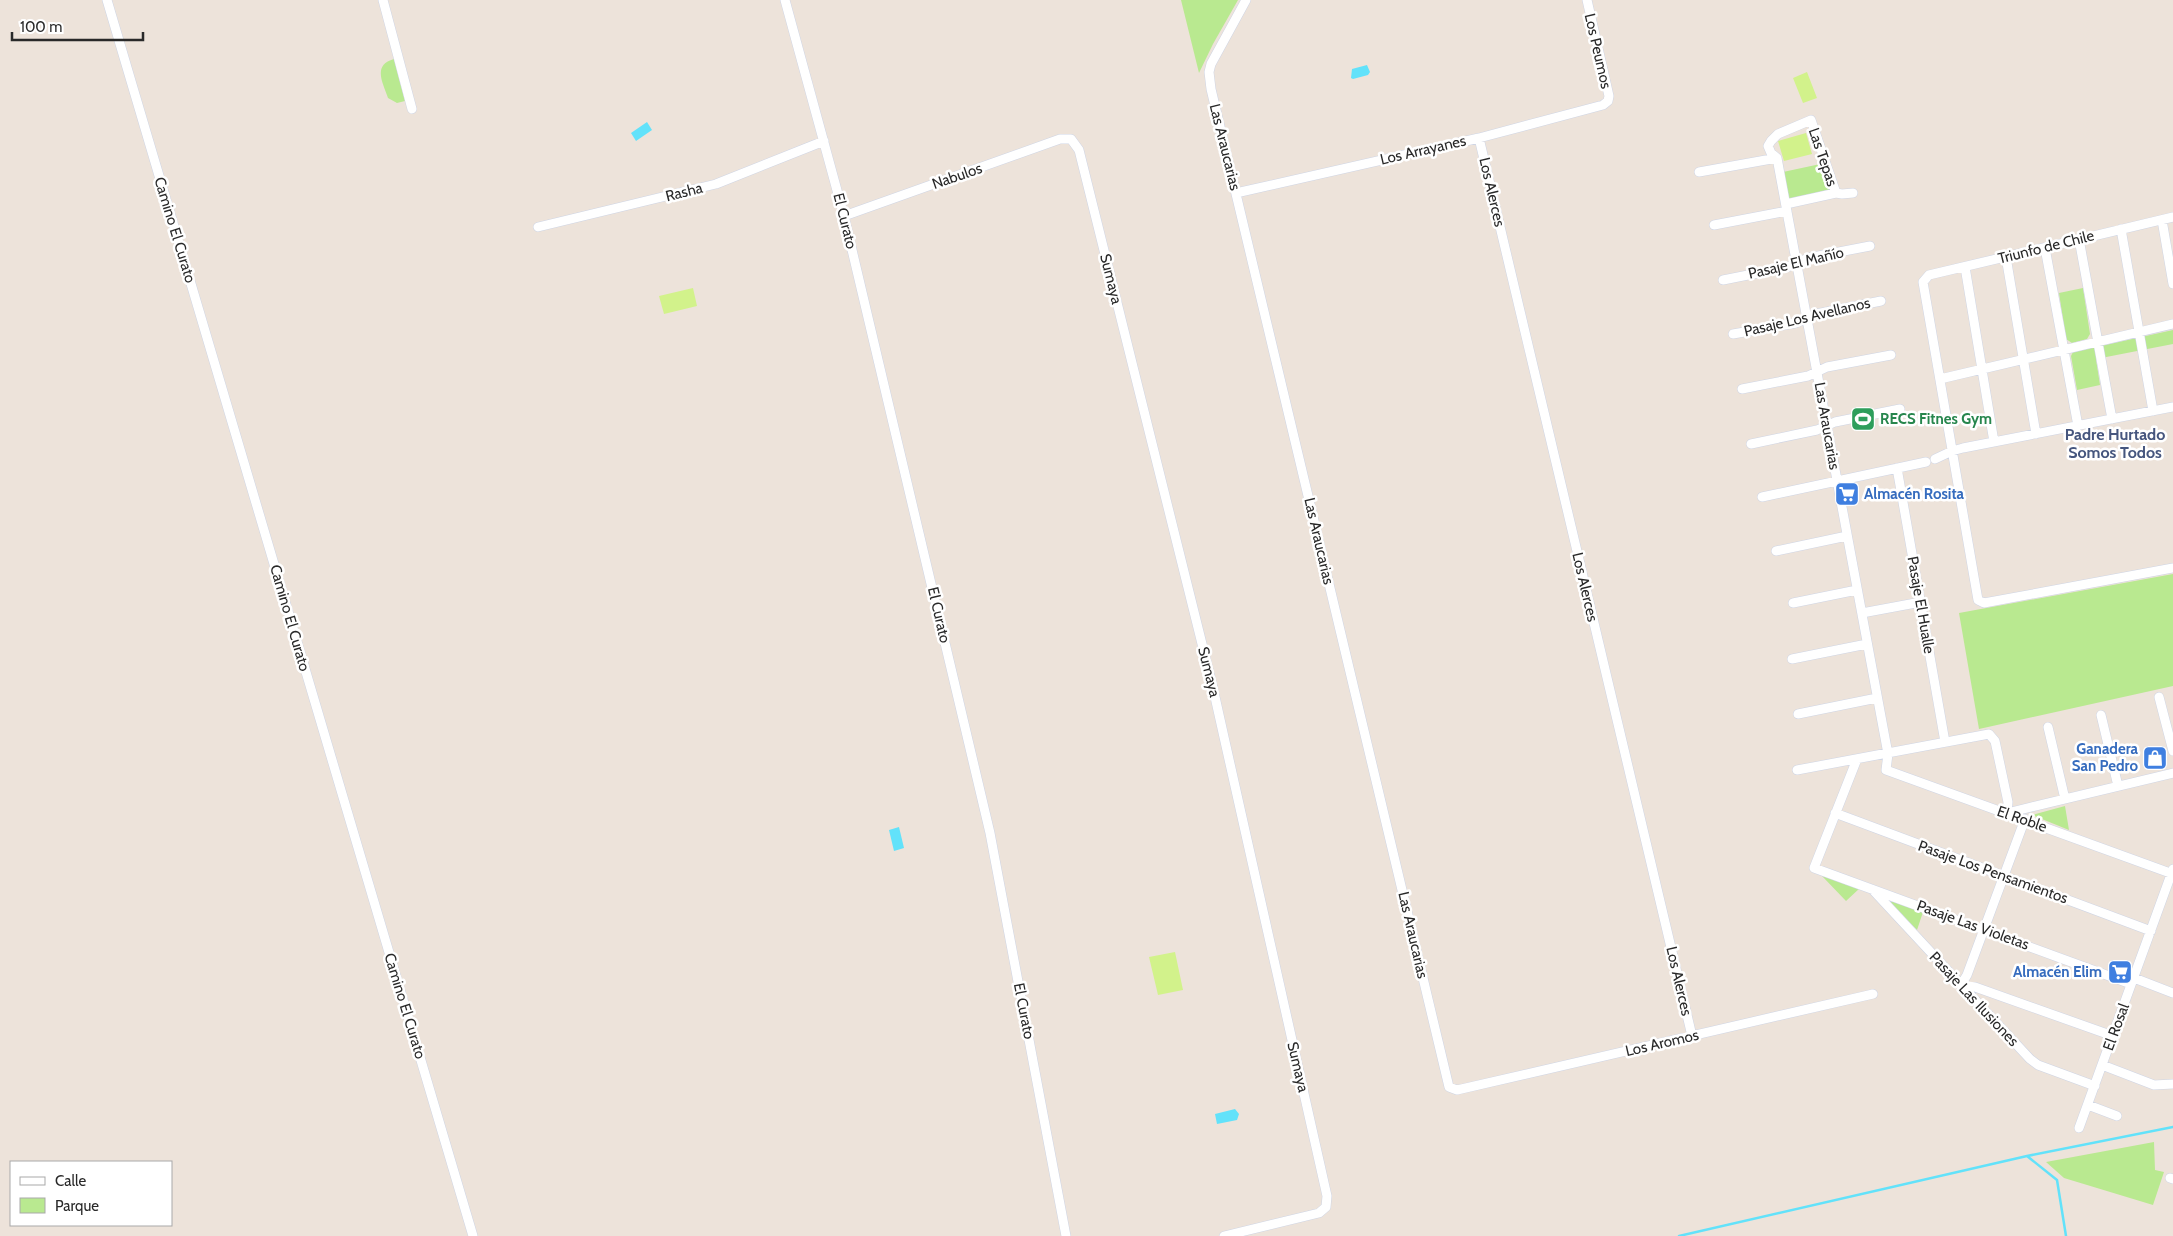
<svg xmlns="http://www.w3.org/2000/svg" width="2173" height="1236" font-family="Cabin,sans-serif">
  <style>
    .green { fill: #b9e990 }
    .pitch { fill: #d2f28b }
    .water { fill: #62e2fa }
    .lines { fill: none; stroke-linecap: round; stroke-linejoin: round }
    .stream { stroke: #62e2fa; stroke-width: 2.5 }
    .minor-casing { stroke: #cfd5e4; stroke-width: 10 }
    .minor { stroke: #fff; stroke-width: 9 }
    .labels { text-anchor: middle; stroke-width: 5; stroke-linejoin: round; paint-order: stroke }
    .street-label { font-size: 15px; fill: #292929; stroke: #fff }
    .leisure-label { font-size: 15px; font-weight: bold; fill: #27864d; stroke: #fff; text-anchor: start }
    .shop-label { font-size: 15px; font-weight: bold; fill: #366cbe; stroke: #fff; text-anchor: end }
    .neighbourhood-label { font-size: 16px; font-weight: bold; fill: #46567e; stroke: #fff }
  </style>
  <rect width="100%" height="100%" fill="#ede3da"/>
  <path class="green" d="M1181,0H1238L1213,44L1199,73Z
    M394,59L405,101L397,103L388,98C383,83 372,65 394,59Z
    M1825,163L1831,190L1789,199L1783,172Z
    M2083,288L2090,334L2087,339L2072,343L2066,339L2059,293Z
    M2173,330V344L2096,359L2100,385L2077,390L2071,356L2073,352Z
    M2173,574V686L1979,729L1959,613Z
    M2065,806L2069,830L2032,815Z
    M1822,876L1860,888L1846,901Z
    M1886,898L1923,912L1917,930Z
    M2154,1142L2155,1170L2164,1172L2153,1205L2064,1178L2046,1162Z"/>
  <path class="pitch" d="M1807,72L1817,98L1803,103L1793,78Z
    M1806,133L1812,154L1784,161L1778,141Z
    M693,288L697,306L664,314L659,296Z
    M1175,952L1183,990L1158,995L1149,957Z"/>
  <path class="water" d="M1367,65L1370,72L1368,75L1353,79L1351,78L1352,69Z
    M647,122L652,130L636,141L631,133Z
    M899,827L904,848L894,851L889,830Z
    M1235,1109L1239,1114L1237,1120L1217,1124L1215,1114Z"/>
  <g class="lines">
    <path class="stream" d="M2027,1156L2057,1180L2066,1236
      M1679,1236L2027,1156L2173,1127"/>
    <defs>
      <path id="minor" d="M107,0L473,1236
        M383,0L412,109
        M785,0L844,216L990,833L1066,1236
        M1246,0L1211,64L1209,72L1211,89L1449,1087L1457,1090L1873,994
        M1479,138L1692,1036
        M1777,158L1888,754L1886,770L2173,874
        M1777,158L1771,153L1768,146L1771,141L1778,134L1811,120L1836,193
        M1699,172L1777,158
        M1236,193L1479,138L1603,105L1608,101L1609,96L1587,0
        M1786,204L1836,193L1842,194L1853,193
        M844,216L1060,139H1071L1079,150L1213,688L1327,1196L1326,1207L1319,1213L1224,1236
        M2173,217L1929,275L1923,282L1978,600L1984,603L2173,568
        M2162,220L2173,284
        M1714,225L1787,211
        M538,227L716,184L824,141
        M2121,229L2153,411
        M2079,239L2112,419
        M2045,248L2078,426
        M2006,257L2036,434
        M1965,267L1994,442
        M1723,280L1788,267L1808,258L1870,246
        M1733,334L1796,323L1816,314L1881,301
        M1940,379L2173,324
        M1742,389L1808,376L1827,367L1891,355
        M1751,444L1817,430L1835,422L1900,409
        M1935,459L1952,451L1963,448L2173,407
        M1897,468L1945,742
        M1762,497L1926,462
        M1776,551L1847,536
        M1793,603L1857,590
        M1862,613L1921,602
        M1792,659L1867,644
        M2159,697L2173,751
        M1798,714L1877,698
        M2101,715L2118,786
        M2048,727L2065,799
        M1857,759L1814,868L2131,984
        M1797,770L1989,734L1995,741L2008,802L2007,813L2173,773
        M1835,813L2151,931
        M1872,889L2030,1059L2038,1065L2095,1086
        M2134,978L2173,993
        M1961,985L1967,975L2025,819
        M1961,985L1975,987L2113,1036
        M2102,1065L2154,1085L2173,1084
        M2088,1105L2117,1116
        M2079,1128L2173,869
        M2170,1178L2173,1179"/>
    </defs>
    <use href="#minor" class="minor-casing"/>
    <use href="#minor" class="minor"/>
  </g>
  <defs>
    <symbol id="stadium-square" viewBox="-11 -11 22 22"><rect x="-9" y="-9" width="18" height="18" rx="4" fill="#2e9e5b" stroke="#fff"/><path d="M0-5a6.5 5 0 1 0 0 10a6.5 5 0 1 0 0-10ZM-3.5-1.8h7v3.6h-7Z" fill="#fff"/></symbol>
    <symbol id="supermarket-square" viewBox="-11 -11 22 22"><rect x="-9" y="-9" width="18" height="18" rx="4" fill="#3f7fe0" stroke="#fff"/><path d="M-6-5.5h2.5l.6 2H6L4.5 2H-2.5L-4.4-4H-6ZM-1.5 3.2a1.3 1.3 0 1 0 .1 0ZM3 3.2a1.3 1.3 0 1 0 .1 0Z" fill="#fff"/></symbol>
    <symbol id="shop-square" viewBox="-11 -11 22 22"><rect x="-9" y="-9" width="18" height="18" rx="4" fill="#3f7fe0" stroke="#fff"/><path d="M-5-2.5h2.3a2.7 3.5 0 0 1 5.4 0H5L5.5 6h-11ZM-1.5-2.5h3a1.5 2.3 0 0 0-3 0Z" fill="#fff"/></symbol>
  </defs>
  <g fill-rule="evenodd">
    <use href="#stadium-square" x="1849" y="405" width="28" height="28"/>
    <use href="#supermarket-square" x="1833" y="480" width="28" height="28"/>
    <use href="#shop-square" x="2141" y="744" width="28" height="28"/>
    <use href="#supermarket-square" x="2106" y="958" width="28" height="28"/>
  </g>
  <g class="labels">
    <g class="street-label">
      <text transform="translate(1598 51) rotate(77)" y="5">Los Peumos</text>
      <text transform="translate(1225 147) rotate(76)" y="5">Las Araucarias</text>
      <text transform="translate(1423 150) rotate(-13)" y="5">Los Arrayanes</text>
      <text transform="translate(1823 157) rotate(71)" y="5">Las Tepas</text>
      <text transform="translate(957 176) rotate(-19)" y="5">Nabulos</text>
      <text transform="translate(684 192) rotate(-14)" y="5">Rasha</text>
      <text transform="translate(1492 192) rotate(77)" y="5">Los Alerces</text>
      <text transform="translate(845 221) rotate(76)" y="5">El Curato</text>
      <text transform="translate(175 230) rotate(73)" y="5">Camino El Curato</text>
      <text transform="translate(2046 247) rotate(-14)" y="5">Triunfo de Chile</text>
      <text transform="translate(1796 263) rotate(-13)" y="5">Pasaje El Mañío</text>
      <text transform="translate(1111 279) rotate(76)" y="5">Sumaya</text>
      <text transform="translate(1807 317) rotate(-13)" y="5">Pasaje Los Avellanos</text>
      <text transform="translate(1827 426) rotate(80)" y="5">Las Araucarias</text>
      <text transform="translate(1319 541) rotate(77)" y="5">Las Araucarias</text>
      <text transform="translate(1585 587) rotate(77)" y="5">Los Alerces</text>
      <text transform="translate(1921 605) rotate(80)" y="5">Pasaje El Hualle</text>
      <text transform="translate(939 615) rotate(77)" y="5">El Curato</text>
      <text transform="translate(290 618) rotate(74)" y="5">Camino El Curato</text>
      <text transform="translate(1209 672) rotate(76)" y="5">Sumaya</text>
      <text transform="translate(2022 819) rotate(19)" y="5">El Roble</text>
      <text transform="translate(1993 872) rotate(20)" y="5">Pasaje Los Pensamientos</text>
      <text transform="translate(1973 925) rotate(20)" y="5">Pasaje Las Violetas</text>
      <text transform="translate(1413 935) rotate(77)" y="5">Las Araucarias</text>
      <text transform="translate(1679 981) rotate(77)" y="5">Los Alerces</text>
      <text transform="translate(1974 999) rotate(47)" y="5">Pasaje Las Ilusiones</text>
      <text transform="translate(405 1006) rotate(73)" y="5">Camino El Curato</text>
      <text transform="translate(1024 1011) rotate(79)" y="5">El Curato</text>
      <text transform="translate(2116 1027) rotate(-70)" y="5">El Rosal</text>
      <text transform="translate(1662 1043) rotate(-13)" y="5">Los Aromos</text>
      <text transform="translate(1298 1067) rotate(77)" y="5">Sumaya</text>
    </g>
    <g class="leisure-label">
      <text x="1880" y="424">RECS Fitnes Gym</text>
    </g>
    <g class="shop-label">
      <text x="1864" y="499" text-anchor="start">Almacén Rosita</text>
      <text x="2138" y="754">Ganadera<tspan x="2138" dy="17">San Pedro</tspan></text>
      <text x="2102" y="977">Almacén Elim</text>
    </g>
    <g class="neighbourhood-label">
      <text x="2115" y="440">Padre Hurtado<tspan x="2115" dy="18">Somos Todos</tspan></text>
    </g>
  </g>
  <rect x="10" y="1161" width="162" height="65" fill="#ffffff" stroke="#a9a9a9"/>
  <rect x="20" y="1177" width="25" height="8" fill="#ffffff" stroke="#a9a9a9"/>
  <text x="55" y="1186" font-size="15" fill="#292929">Calle</text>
  <rect x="20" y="1198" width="25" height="15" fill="#b9e990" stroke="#a9a9a9"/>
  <text x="55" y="1211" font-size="15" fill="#292929">Parque</text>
  <path d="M12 32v8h131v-8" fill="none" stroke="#292929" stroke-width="2.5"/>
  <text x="20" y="32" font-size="15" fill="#292929" stroke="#ffffff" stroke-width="4" paint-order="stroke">100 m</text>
</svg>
